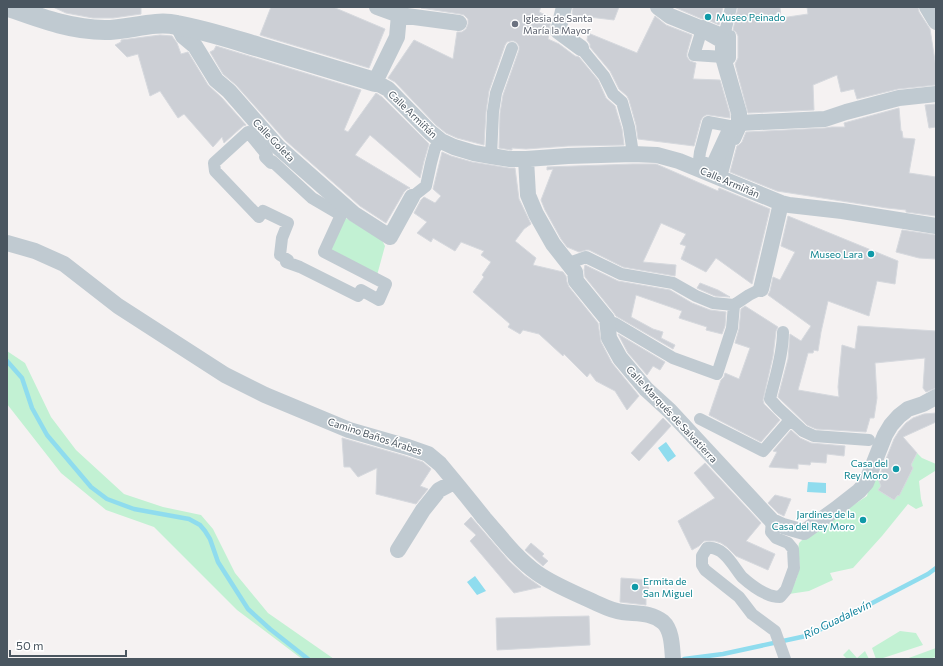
<svg xmlns="http://www.w3.org/2000/svg" width="943" height="666" viewBox="0 0 943 666" font-family="Commissioner,sans-serif">
  <style>
    .green { fill: #c2f1d3 }
    .water { fill: #8fdcee }
    .lines { fill: none; stroke-linecap: round; stroke-linejoin: round }
    .stream { stroke: #8fdcee; stroke-width: 4.5 }
    .building { fill: #cccfd5; stroke: #d6d9de }
    .pedestrian { stroke: #c0cad1; stroke-width: 12 }
    .minor { stroke: #c0cad1; stroke-width: 16 }
    .tertiary { stroke: #c0cad1; stroke-width: 20 }
    .culture-dot { fill: #0f9aa8; stroke: #fff; stroke-width: 1.5 }
    .worship-dot { fill: #6b7280; stroke: #fff; stroke-width: 1.5 }
    .labels { text-anchor: middle; dominant-baseline: central; stroke-width: 3; stroke-linejoin: round; paint-order: stroke }
    .culture-label { font-size: 10px; fill: #0d838f; stroke: #fff; text-anchor: end }
    .worship-label { font-size: 10px; fill: #5b616d; stroke: #fff; text-anchor: start }
    .street-label { font-size: 10px; fill: #4a5660; stroke: #fff }
    .water-label { font-size: 11px; font-style: italic; fill: #0c7f9a; stroke: #fff }
  </style>
  <rect width="100%" height="100%" fill="#f5f2f2"/>
  <path class="green" d="M341,215L382,240L385,246L376,279L324,252Z
    M7,351L25,363L51,417L76,450L124,494L163,507L201,515L213,529L235,573L268,613L334,659H302L237,610L154,527L106,510L61,473L7,404Z
    M917,453L922,458L936,464L935,471L919,481L921,499L923,506L916,509L908,504L882,536L853,568L830,573L833,580L809,591L789,594L796,580L800,567L798,550L799,543L805,537L867,496L872,474L874,471L879,481L882,484L878,490L894,500L898,495H899L913,468L911,465Z
    M900,631L916,633L923,645L880,659H876L872,648Z
    M936,648V657L928,659H906Z
    M849,649L857,658L865,651L869,659H847L843,655Z"/>
  <path class="water" d="M666,442L676,456L668,462L658,448Z
    M808,482L826,483V493L807,492Z
    M475,576L486,591L477,595L467,582Z"/>
  <g class="lines">
    <path class="stream" d="M7,361L22,378L32,408L47,435L91,487L107,499L134,509L189,519L200,525L205,531L210,539L218,562L248,609L270,629L308,659
      M684,659L723,654L806,636L828,626L928,574L936,568"/>
  </g>
  <path class="building" d="M53,7H141V14L113,18H93L66,13Z
    M271,7H333L385,29L369,68L260,35Z
    M421,7H541L539,12L552,18L549,29V34L548,39L559,44L575,56L579,57L598,80L606,98L615,106L622,129L624,145L568,146L526,149L512,148V150H511L499,148L500,113L503,95L519,50V46L517,43L514,41H511L507,42L505,45L489,91L486,112L484,145L457,138L446,133L436,125L395,82L388,78L414,40L453,59L457,32H462L466,29L468,24V19L464,15L460,14L421,8Z
    M573,7H619L614,20L572,15Z
    M674,7H723L719,25L706,19H702Z
    M738,7H780L781,18L808,14L807,7H918L919,12L930,29L936,67V85L898,89L857,99L854,89L841,92L837,75L813,85L814,110L748,113L735,64L738,58V36L736,32L733,30Z
    M655,16L666,25L692,35L687,53V57L690,61L696,63L693,79L720,80L730,114V118L709,115H706L703,117L701,120L694,146L638,139L636,125L629,100L627,96L619,89L610,71L590,47V44L587,40L588,33L637,53Z
    M160,35L172,36L177,43L181,54L188,52L208,85L222,98L246,125L243,126L224,143L222,137L213,147L184,114L178,118L160,91L150,96L138,54L127,57L115,45L121,42V40Z
    M216,46L361,90L344,130L348,132L376,93L382,97L429,144L424,161L420,178L370,135L355,155L410,188L407,189L404,192L386,223L360,206L285,140L236,85L223,74L210,52L214,50Z
    M936,104V127L929,128L925,105Z
    M899,108L901,131H902L903,138L915,139L909,173L936,177V216L906,212V210L887,208L777,191L730,172L737,146L739,145L742,142L746,132L825,128L832,127H845L844,123Z
    M442,152L451,156L472,162L509,168H515L519,199L531,224L524,229L515,241L536,258L533,265L563,272L566,276L567,282L569,287L598,323L601,342L612,363L639,396L627,410L615,391L596,381L590,373L587,377L564,354L563,356L539,334L523,330L520,334L508,327L510,324L473,292L484,277L482,275L491,262L481,255L484,251L461,242L455,251L433,238L431,242L417,233L427,222L414,213L421,200L424,197L435,203L441,196L433,189Z
    M633,164H656L663,167L718,191L719,188L770,209L752,284L716,258L706,272L681,259L686,246L680,244L686,234L661,223L643,262L676,265L675,276L623,267L589,250H586L579,252L567,247L561,239L545,210L541,200L553,169L547,170V167Z
    M788,216L898,261L895,284L877,281L869,316L828,301L821,332L818,351L814,350L813,353H808L798,390L839,397L838,387L842,345L855,349L858,326L936,331V388L926,392L923,388L925,358L875,363L877,398L874,418H870L866,432L816,429L807,425L778,397L788,359L790,334L801,341L811,326L768,295L770,291L773,277L780,280L795,252L781,246Z
    M902,230L936,235V259L919,258L896,252Z
    M585,265L618,281L670,290L692,303L710,310L726,312L725,326L722,334L706,330L707,327L679,318L682,311L636,295L631,317L653,329L663,332L661,338L675,345L673,349L616,316L614,313L585,277L584,270Z
    M700,283L718,290L730,297L715,296L699,289L697,288Z
    M745,306L778,327L776,331L773,356L763,400L764,404L780,420L761,442L709,415L721,380L724,377L725,373L739,379L750,348L735,343L739,329L741,309Z
    M618,334L665,362L660,370L653,366L647,375L628,353Z
    M936,413V422L903,437L917,453L911,465L913,468L899,496L898,495L894,500L878,490L881,486L878,479L894,439L899,431L906,423L913,418L924,414Z
    M663,418L671,426L639,461L631,453Z
    M791,430L800,438L811,443L845,446L844,456L827,454L826,463L811,462L810,465L798,464V469L769,467L777,452L773,451Z
    M342,438L405,456L423,462L431,469L420,486L428,489L416,504L376,494L377,468L358,477L350,467H344Z
    M705,463L761,523L746,541L775,554L768,570L736,556L727,547L721,543L715,541H704L699,546L692,550L678,521L715,498L694,473Z
    M775,495L791,499L784,516L778,513L768,503Z
    M471,517L509,561L524,575L541,587L514,593L470,541L476,535L464,524Z
    M531,543L544,554L542,556L548,561L543,566L525,550Z
    M621,578L649,580L648,596H646V605L620,602Z
    M589,616L590,645L497,650L496,618Z"/>
  <g class="lines">
    <path class="pedestrian" d="M703,26L720,33L730,36V58L723,57L694,55Z
      M723,41L731,7
      M581,48L604,76L613,94L622,102L629,127L633,154
      M708,122L740,128L735,139H731L723,170L714,167L699,160L700,152Z
      M248,132L267,155L265,157L271,163L272,161L312,198L341,215L324,252L386,284L379,300L361,290L358,296L300,267L286,262L288,260L280,255L282,238L288,223L263,211L259,217L215,171L214,163Z
      M491,156L493,112L496,93L512,48
      M412,197L426,186L431,163L435,148L441,141
      M569,263L586,257L621,274L673,283L696,296L713,303L734,305
      M614,323L673,358L717,374L732,328L734,305L749,295L761,289
      M783,332C783,355 775,377 770,399L778,408L803,431L814,436L869,440
      M700,419L763,451L790,420
      M772,521L771,532L776,538L788,543L793,549L794,568L786,590L780,597C766,597 752,586 742,577C733,566 724,546 707,548L702,556V565L705,570L739,597L752,614L775,631L785,659"/>
    <path class="minor" d="M377,7L399,15L459,23
      M398,7L399,15L397,37L375,82L388,89L430,132L441,141L454,147L474,153L491,156L510,159H526L568,156L633,154L657,155L679,161L781,203L789,205L842,211L936,226
      M564,7L558,31L581,48
      M658,7L670,16L702,29L723,41V57L739,113V123L729,132L710,173
      M927,7L936,22
      M177,24L183,36L195,46L216,80L229,91L278,147L354,214L390,237L412,197
      M739,123L825,119L846,112L899,98L936,94
      M526,159L528,195L536,214L553,244L575,272L576,281L607,319L609,338L620,358L646,389L670,411L772,521L783,526L804,532L836,509L859,491L866,483L885,435L891,425L899,416L908,409L923,404L936,397
      M7,243L35,251L64,264L118,306L225,375L265,395L349,430L408,447L428,454L440,464C455,482 470,500 484,518C501,537 516,558 537,573C554,585 575,593 594,602C603,606 612,611 622,612C637,614 651,612 663,622C672,630 672,647 673,659
      M761,289L781,203
      M398,550L423,510L439,490L454,482"/>
    <path class="tertiary" d="M9,7C40,18 71,30 105,30C129,30 154,20 177,25C205,30 232,39 259,47C298,59 336,70 375,82"/>
  </g>
  <g class="culture-dot">
    <circle cx="708" cy="17" r="4"/>
    <circle cx="871" cy="254" r="4"/>
    <circle cx="896" cy="469" r="4"/>
    <circle cx="863" cy="520" r="4"/>
    <circle cx="635" cy="587" r="4"/>
  </g>
  <circle class="worship-dot" cx="515" cy="24" r="4"/>
  <g class="labels">
    <g class="culture-label">
      <text x="716" y="17" text-anchor="start">Museo Peinado</text>
      <text x="863" y="254">Museo Lara</text>
      <text x="888" y="463">Casa del<tspan x="888" dy="12">Rey Moro</tspan></text>
      <text x="855" y="514">Jardines de la<tspan x="855" dy="12">Casa del Rey Moro</tspan></text>
      <text x="643" y="581" text-anchor="start">Ermita de<tspan x="643" dy="12">San Miguel</tspan></text>
    </g>
    <g class="worship-label">
      <text x="523" y="18">Iglesia de Santa<tspan x="523" dy="12">María la Mayor</tspan></text>
    </g>
    <g class="street-label">
      <text transform="translate(413 114) rotate(44)">Calle Armiñán</text>
      <text transform="translate(274 140) rotate(46)">Calle Goleta</text>
      <text transform="translate(730 182) rotate(23)">Calle Armiñán</text>
      <text transform="translate(672 414) rotate(47)">Calle Marqués de Salvatierra</text>
      <text transform="translate(375 436) rotate(18)">Camino Baños Árabes</text>
    </g>
    <g class="water-label">
      <text transform="translate(837 619) rotate(-26)">Río Guadalevín</text>
    </g>
  </g>
  <rect width="943" height="666" fill="none" stroke="#4a5660" stroke-width="16"/>
  <path d="M10 650v6h116v-6" fill="none" stroke="#4a5660" stroke-width="2"/>
  <text x="16" y="650" font-size="12" fill="#4a5660" stroke="#ffffff" stroke-width="3" paint-order="stroke">50 m</text>
</svg>
